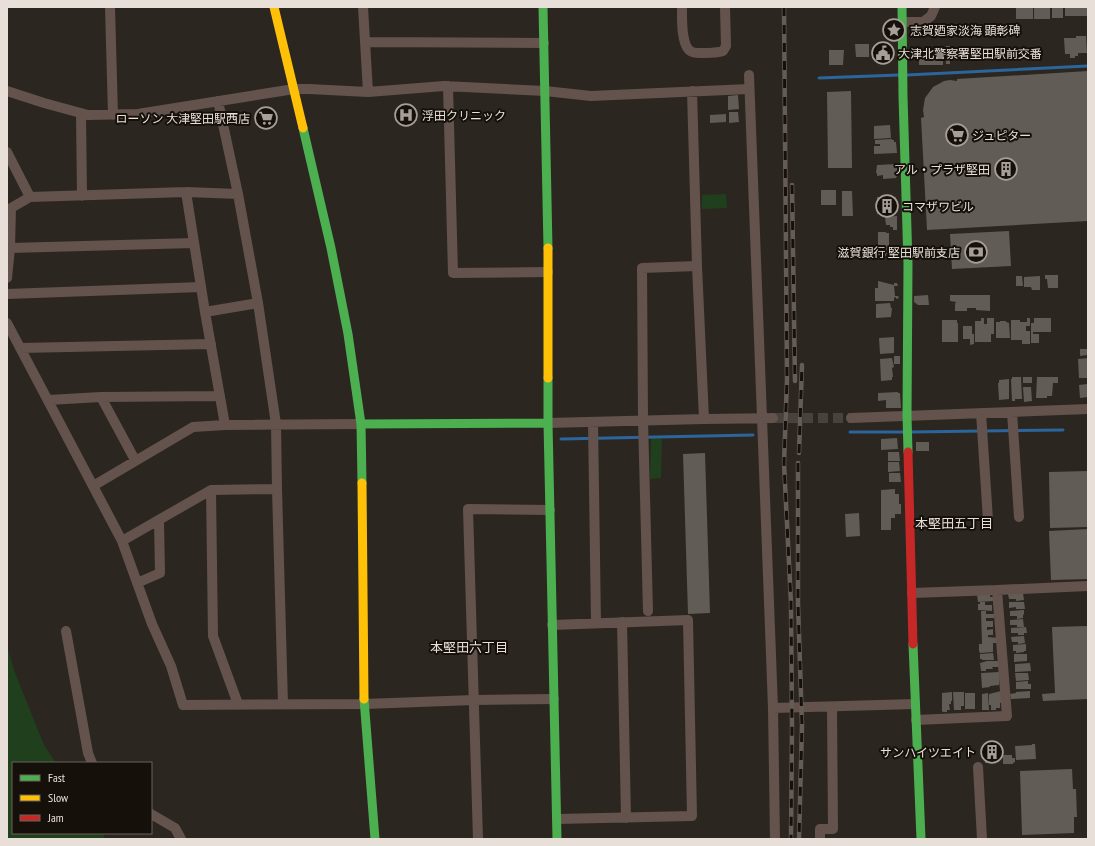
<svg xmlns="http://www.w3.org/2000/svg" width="1095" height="846" viewBox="0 0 1095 846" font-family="'PT Sans Narrow','Noto Sans JP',sans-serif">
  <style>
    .green { fill: #1f3f1d }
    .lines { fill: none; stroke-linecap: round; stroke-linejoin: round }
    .stream { stroke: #2b659c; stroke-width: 3 }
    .building { fill: #625c56 }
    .street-tunnel { stroke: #48423c; stroke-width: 10; stroke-dasharray: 10 5; stroke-linecap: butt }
    .street { stroke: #63534c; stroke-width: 10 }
    .fast { stroke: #4caf50; stroke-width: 9 }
    .slow { stroke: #ffc107; stroke-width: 9 }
    .jam { stroke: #c62828; stroke-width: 9 }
    .rail-casing { stroke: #665c56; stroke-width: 4.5 }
    .rail { stroke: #16100b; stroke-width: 3; stroke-dasharray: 9; stroke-linecap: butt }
    .labels { text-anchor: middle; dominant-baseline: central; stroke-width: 4; stroke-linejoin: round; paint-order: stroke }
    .poi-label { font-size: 12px; fill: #e8e0d8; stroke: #16100b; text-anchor: start }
    .neighbourhood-label { font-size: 13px; fill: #e8e0d8; stroke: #16100b }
  </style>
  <rect width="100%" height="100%" fill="#2c2620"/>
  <path class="green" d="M726,194L727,208L702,209V195Z
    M651,438L662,439L661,478L650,479Z
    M7,646L14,670L44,745L56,763H13V833H102L106,839H7Z"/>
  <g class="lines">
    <path class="stream" d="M907,75L1088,66
      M819,78L899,75
      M850,432H904
      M911,432L1063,430
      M561,439L753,435"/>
  </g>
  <path class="building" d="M1016,7H1033V19H1016Z
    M1034,7H1050V19H1034Z
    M1052,7H1063V18H1052Z
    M1065,7H1088V16H1065Z
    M1076,36H1086L1087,53H1078V56H1075V58H1070V54H1065L1064,38H1076Z
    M855,44H869V57H856Z
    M879,45L888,46L887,62H878Z
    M946,46H950V64H946Z
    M829,50H844L843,65H829Z
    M943,53V65H919V54Z
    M1088,71V221L927,230L921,118L924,117L923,110L925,98L933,87L944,81L950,80L957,81V79Z
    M851,91L852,168H828L827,92Z
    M738,95L739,109L728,110V96Z
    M729,112H738L739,122L729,123Z
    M726,114V122L710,123V115Z
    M890,125L891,138L874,139V126Z
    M892,139V140H894V142H896L897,153L874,154V146H880V144H875V140Z
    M897,164V177H896V178L883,179V175L877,176V173H876L877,165Z
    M821,190H836V205H821Z
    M842,191H852L853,216H842Z
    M877,197H896V203H898V208H896V214H877Z
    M897,216V230H893V227H890V225H886L885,217Z
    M1009,231L1011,266L952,269L950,234Z
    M878,232H886V233H889V254H886V256H878Z
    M1045,275H1058V288H1048L1047,279H1045Z
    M1016,276H1022L1023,286H1016Z
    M1040,276V290H1032L1031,287H1024V277Z
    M878,281L894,285V283H897L898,286H894L895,296H898L899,298L896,299V297L894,298V301H875V288H878Z
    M928,295L929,305H918L914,302V296Z
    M950,295H990V311L976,310V308H967V311H955V303H956V302L950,301Z
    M890,303L891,308H892L891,317L876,318V304Z
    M981,318H984V324H987V318H994V334H991V342H975V321H981Z
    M1027,318H1030V326H1026V331H1030V344H1022V340H1011V320H1020V322H1027Z
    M1034,318H1051V332H1033V334H1039V343H1031V323H1034Z
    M942,320H957V323H958V342H942Z
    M1000,321H1006V322L1009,323L1010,338H996V322H1000Z
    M963,326H972V334H974V344L970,345V339H963Z
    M894,337V353L880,354L879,338Z
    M1080,349H1088V355L1080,356Z
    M894,356H900V364H894Z
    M892,358L894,367L892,368L893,377H892V380L881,381L880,359Z
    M1088,358V378H1079L1078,359Z
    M1012,377H1021L1022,399H1015V401H1012L1011,379H1012Z
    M1023,377H1032V383H1023Z
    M1037,377H1058V383H1053L1052,396H1047V398H1036Z
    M1009,379V399L999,400L998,383H999V380Z
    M1087,384L1088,397L1080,398L1079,385Z
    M1023,387H1031L1032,401L1024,402Z
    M898,392V393H900L901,408H886V400L878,401V393Z
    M897,438L898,449L881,450V439Z
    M916,442H929V451H916Z
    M888,452H899L900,461H888Z
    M705,453L710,613L688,614L683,454Z
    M888,462H899L900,471L888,472Z
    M1088,471V527L1050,528L1049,472Z
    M889,473H900L901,482H889Z
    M895,489V494H899V504H901V514H895V518H891V530H881V490Z
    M859,513L860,536L846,537L845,514Z
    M1088,529V579L1051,580L1049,531Z
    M1023,593L1024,600L1016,601V599H1009L1008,594Z
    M990,594V597H993V601L978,602L977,595Z
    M980,602H985V605H992V611L978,610V604H980Z
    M1009,602H1024L1025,609H1016V607L1009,608Z
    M1024,610V614L1023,615V618L1017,619V616H1010V611Z
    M981,611H986V614H994V618H986V621H993V627H987V630L993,629V635H988V637L998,638V643H993V652L980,653L979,651V644H982Z
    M1023,619L1024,627H1017V625H1010V620Z
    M1088,626V699L1043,701L1042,694L1055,693L1052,627Z
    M1026,627L1027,633H1024V635H1018V633H1011V628Z
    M1024,636L1025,643L1018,644V642H1012L1011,637Z
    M1026,644V651H1024V652L1016,653V651H1013V645Z
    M993,653L994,660H982V659H980V654Z
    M1014,654H1027V661L1014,662Z
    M987,661H999L1000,667H992L993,669H986V671H981L980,663Z
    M1030,663L1031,671L1015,672V664Z
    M999,672V685L990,686V687L982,688L981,673Z
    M1015,673H1028L1029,680L1016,681Z
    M1028,681V684H1031V689H1016V682Z
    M1001,691L1002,702L1000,703V708H996V710H991V705H989V694Z
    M1030,691V698L1011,699L1010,694L1016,693V692Z
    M952,692V701H951V704H949L950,710H947V712H943L942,711V693Z
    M953,692H964V706H961V710H954Z
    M965,693H975V709H965Z
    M988,693L989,710H982V694Z
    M998,742L999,762L985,763L984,743Z
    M1032,744H1035L1036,759L1016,760L1015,746L1032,745Z
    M1003,755H1012V758H1015V762L1013,763V764H1003Z
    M1072,769L1073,789H1076L1077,817H1074V833L1022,835L1020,771Z"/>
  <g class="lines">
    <path class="street-tunnel" d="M773,418H851"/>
    <path class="street" d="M110,7L113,115
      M363,7L368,92
      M682,7C682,18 681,42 689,50C693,54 700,53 704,53C711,53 717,53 723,51L726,46L725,7
      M903,22H923L931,16L935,7
      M365,42L544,43
      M749,75L773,708L775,839
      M448,86L453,273L548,272
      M7,91L44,103L88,115L138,114L294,89H309L368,92L444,86L545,91L591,96L749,89
      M692,91L697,266L704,419
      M218,101L238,194L258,303L276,424L277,489L283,704
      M81,113L82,196
      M7,152L30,197
      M186,192L205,312L225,425
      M10,248L194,243
      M7,278L10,248L11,208L30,197L186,192L238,194
      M7,294L201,287
      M205,312L258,303
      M7,323L122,541L152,624L171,666L183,705L364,704L474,700L554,699
      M20,348L211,344
      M101,397L135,460
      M48,400L101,397L220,396
      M1012,412L1019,517
      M981,413L988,520
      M851,418L1088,409
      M593,422L596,623
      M548,423L704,419L773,418
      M93,486L193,427L225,425L361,424
      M211,490L213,636L238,704
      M122,541L211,490L277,489
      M137,583L160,573L159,520
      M912,593L997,590
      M648,611L643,420L642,268L697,266
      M622,622L626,818
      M552,625L688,620L692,816L557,819
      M66,631L88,753L92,763
      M773,708L915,704
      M916,720L1007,716L997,590L1088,586
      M978,767L982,839
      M151,814L175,828L181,839
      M478,839L468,509L550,510
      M820,839V829H833L832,707"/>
    <path class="fast" d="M543,7L548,248
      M902,7L903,96L908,264L907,415L908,452
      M303,128L331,248L348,334L361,424L362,483
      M548,378V423L557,839
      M361,424L548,423
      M913,644L921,839
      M364,699L375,839"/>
    <path class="slow" d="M274,7L303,128
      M548,248V378
      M362,483L364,699"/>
    <path class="jam" d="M908,452L913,644"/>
    <g class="rail-casing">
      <path id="rail" d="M784,7L787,380L784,463L791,603L792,728L791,839
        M792,185L795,381
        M799,453L802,365
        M798,463V604L802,725L799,839"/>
    </g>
    <use href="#rail" class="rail"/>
  </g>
  <defs>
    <g id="sight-ring" transform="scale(1.15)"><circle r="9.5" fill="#16100b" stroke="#a69f98" stroke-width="1.5"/><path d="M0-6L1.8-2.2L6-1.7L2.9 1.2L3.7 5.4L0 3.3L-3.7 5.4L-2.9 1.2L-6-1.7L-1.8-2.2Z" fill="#a69f98"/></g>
    <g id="civic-ring" transform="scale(1.15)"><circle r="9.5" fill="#16100b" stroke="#a69f98" stroke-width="1.5"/><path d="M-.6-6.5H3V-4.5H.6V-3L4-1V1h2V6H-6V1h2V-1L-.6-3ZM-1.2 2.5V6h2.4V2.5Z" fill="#a69f98"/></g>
    <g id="hospital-ring" transform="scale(1.15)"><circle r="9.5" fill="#16100b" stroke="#a69f98" stroke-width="1.5"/><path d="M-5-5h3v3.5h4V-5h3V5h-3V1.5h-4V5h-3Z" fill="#a69f98"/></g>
    <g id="supermarket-ring" transform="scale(1.15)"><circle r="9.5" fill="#16100b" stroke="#a69f98" stroke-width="1.5"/><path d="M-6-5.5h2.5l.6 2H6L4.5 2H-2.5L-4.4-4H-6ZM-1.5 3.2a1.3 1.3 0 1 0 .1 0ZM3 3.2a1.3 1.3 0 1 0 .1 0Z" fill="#a69f98"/></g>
    <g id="building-ring" transform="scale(1.15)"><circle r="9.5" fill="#16100b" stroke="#a69f98" stroke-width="1.5"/><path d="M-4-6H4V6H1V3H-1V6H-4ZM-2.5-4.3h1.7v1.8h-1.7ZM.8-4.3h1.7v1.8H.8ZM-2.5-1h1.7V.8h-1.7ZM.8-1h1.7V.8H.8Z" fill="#a69f98"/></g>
    <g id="bank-ring" transform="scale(1.15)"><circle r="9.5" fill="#16100b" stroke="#a69f98" stroke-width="1.5"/><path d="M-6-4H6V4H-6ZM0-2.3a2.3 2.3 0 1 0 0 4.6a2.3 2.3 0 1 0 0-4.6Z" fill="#a69f98"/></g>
  </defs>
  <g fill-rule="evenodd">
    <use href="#sight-ring" x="894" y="30"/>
    <use href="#civic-ring" x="883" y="53"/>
    <use href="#hospital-ring" x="406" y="115"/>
    <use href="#supermarket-ring" x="266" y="118"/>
    <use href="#supermarket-ring" x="957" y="135"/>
    <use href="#building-ring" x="1006" y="169"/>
    <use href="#building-ring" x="887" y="206"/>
    <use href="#bank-ring" x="976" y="252"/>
    <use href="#building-ring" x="992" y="752"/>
  </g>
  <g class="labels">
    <g class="poi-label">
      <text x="910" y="30">志賀廼家淡海 顕彰碑</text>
      <text x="898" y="53">大津北警察署堅田駅前交番</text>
      <text x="422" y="115">浮田クリニック</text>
      <text x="250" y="118" text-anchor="end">ローソン 大津堅田駅西店</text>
      <text x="972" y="135">ジュピター</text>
      <text x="990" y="169" text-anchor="end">アル・プラザ堅田</text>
      <text x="902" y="206">コマザワビル</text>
      <text x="960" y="252" text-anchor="end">滋賀銀行 堅田駅前支店</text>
      <text x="976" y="752" text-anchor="end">サンハイツエイト</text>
    </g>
    <g class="neighbourhood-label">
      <text x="954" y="523">本堅田五丁目</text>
      <text x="469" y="647">本堅田六丁目</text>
    </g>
  </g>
  <rect width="1095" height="846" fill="none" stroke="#e8e0d8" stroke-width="16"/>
  <rect x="12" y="762" width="140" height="72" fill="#16100b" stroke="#6a635d"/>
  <rect x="20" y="775" width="20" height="6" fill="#4caf50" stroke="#6a635d"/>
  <text x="48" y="782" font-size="12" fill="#e8e0d8">Fast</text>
  <rect x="20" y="795" width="20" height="6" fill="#ffc107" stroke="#6a635d"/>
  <text x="48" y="802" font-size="12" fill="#e8e0d8">Slow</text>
  <rect x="20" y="815" width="20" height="6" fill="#c62828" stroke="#6a635d"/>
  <text x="48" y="822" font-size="12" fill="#e8e0d8">Jam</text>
</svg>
